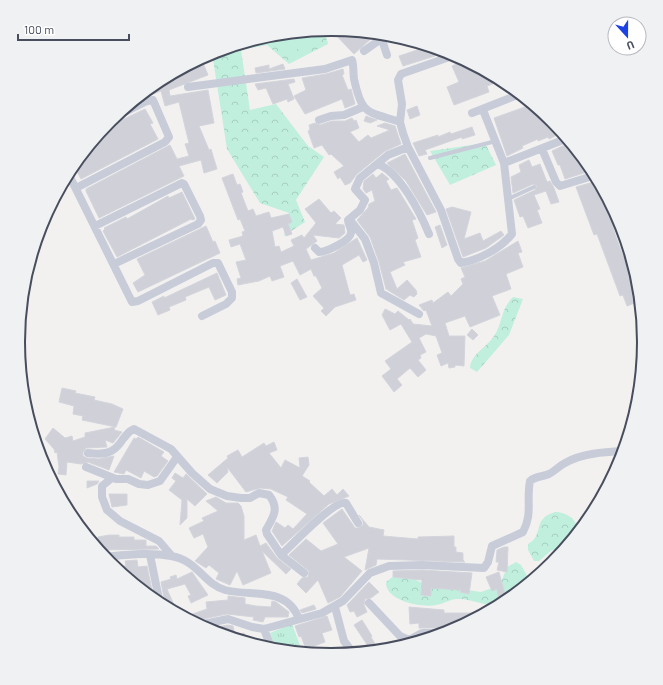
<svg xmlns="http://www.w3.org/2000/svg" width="663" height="685" viewBox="0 0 663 685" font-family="Barlow,sans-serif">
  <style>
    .grass { fill: url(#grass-tufts) }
    .forest { fill: url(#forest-crowns) }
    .pitch { fill: #c0efde }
    .building { fill: #d0d1d8; stroke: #d4d5dc }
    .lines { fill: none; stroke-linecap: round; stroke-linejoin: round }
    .lane { stroke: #c7ccd8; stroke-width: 4 }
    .street { stroke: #c7ccd8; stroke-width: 8 }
    .rim { fill: none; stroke: #484e5e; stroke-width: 2 }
  </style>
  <defs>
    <pattern id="grass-tufts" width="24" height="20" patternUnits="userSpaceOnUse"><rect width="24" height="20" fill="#c0efde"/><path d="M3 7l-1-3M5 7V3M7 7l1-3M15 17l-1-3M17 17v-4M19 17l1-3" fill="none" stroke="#a6cfc1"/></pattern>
    <pattern id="forest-crowns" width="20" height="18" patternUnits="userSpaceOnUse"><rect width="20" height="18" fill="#c0efde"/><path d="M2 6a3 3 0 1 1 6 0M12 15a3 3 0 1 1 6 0" fill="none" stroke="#a6cfc1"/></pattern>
  </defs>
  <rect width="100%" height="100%" fill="#f3f1f0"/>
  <path class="grass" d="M292,624L303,653L276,650L270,633Z"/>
  <path class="forest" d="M324,30L328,44L289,64L267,45L241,50L250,110L276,104L308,146L324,157L296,200L305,222L284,236L289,213L260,203L227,149L212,53L271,35Z
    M485,143L496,165L450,185L430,151Z
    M513,297L523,299L509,335L477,372L470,368C471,354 486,348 494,336C503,323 500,310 513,297Z
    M555,512C569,512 584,524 574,538C570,544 565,550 560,556L557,551L552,550L539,561H534L528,550V544C545,535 531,519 555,512Z
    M516,562L521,565L531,583C522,589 512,602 501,604C486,608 474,599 459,599C451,598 444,604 436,605C422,608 385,601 386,582L395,575H406L432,588L460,589L481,592L500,585L507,567Z"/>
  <path class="pitch" d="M308,31L313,43L281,56L272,35Z"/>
  <path class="building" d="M330,29L369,33L373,37L354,54Z
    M418,43L432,47L435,56L403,66L399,56L420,49Z
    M201,58L208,75L169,90L170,96L208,90L214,123L199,126L209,150L211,149L217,169L204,173L201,160L179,166L184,176L99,218L86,191V189L170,145L177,159L189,156L185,144L189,143L188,139L179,102L165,106L161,91L134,101L158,82Z
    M465,60L506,82L510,86L503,88L500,81L487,86L489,92L454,105L447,87L459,82L452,66Z
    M283,64L285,69L256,73L255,68L269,65V69Z
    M343,69L344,74L342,75L348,90L351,89L355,104L345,108L342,99L305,114L294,96L306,90L302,78L326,74Z
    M294,79L295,82L288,84L294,99L288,102L287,99L273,104L266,88L258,90L255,84Z
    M533,104L553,121L563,132L549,139L548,137L538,141V139L522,146L523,148L507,156L494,118Z
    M417,106L420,115L410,119L407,110Z
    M145,109L153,123L150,124L158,139L81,179L74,166L83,162L80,157L103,129Z
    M366,116L371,118L377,120L370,123L364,121Z
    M352,118L354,121L356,120L359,128L350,132L359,142L368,135L371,138L390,130L377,126L385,123L395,126L401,144L385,151L357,174L350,183L345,185L340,177L338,179L334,172L344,166L331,154L329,155L322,145L314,148L308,131L310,130L309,125L315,123L320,125L332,121H345Z
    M472,127L475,135L462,139V137L425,150L427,154L419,156L413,143L438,135V137L450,132L451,134Z
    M571,142L593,170L565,179L560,165H558L552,151Z
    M405,154L436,212L427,215L406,181L387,163Z
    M529,160L532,167L540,164L547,182L550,181L554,188L559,202L551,204L546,191L534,195L540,209L537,210L542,223L528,228L523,216L520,217L514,200L535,190L537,186L533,184L513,193L511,177L521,172L519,165Z
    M382,173L389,179L386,181L391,190L397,188L416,219L412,220L418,238L415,240L421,257L403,262L405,265L390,272L397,289L407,280L416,290L417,294L414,297L410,295L404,300L386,289L379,262L370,237L357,220L368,208L369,204L375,201L372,190L366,193L363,189L364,181L373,174L376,178Z
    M233,174L237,185L240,184L243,192L241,193L248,211L253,209L256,216L269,212L271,218L289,214L292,222L288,224L292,234L286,236L283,227L272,231L275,247L279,246L281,252L294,246L291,240L302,235L304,238L316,223L305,209L319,199L331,213L334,211L341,218L335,224L344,225L345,233L339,238L313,235L317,241L306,249L311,260L334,253L357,238L367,260L363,262L359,255L342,265L350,295L354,294L356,300L335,307L326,316L321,311L324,308L313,296L322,288L316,276H314L311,269L300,275L293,261L280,266L284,277L272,281L270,276L259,281L238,285L237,279L241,278L236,262L246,260L240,244L231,247L229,240L243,236L242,232L245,231L240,219L238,220L222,178Z
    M597,181L601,191H604L611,215H609L615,234L623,256L625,255L630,267H631L638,289L636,290L640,301L627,306L623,295L620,296L597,234L594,235L576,187Z
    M182,192L195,219L192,220L191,219L117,257L103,231L105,229L104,228L126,217L127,219L168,196L169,198Z
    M452,207L471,212L464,239L480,233L483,241L501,231L504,235L486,248L463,257L446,209Z
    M440,225L447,245L442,248L435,227Z
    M206,226L213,242L215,241L220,253L138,292L133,283L145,275L137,259Z
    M518,241L522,252L518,253L523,267L506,274L511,289L492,296L500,315L470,327L465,316L445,323L449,336H465L464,366L455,365V367L449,368L448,363L441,366L437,355L442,353L436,336L426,334L419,338L426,352L420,355L421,358L418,360L426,370L418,377L410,368L397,379L402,385L394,392L382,376L391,369L385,361L412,342L401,324L390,330L382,315L385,309L395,314L398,311L409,320L410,319L413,324L432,326L426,310L424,311L419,305L432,300L433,303L448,292L451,296L463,284L461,279L465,277L461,268L485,261Z
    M217,273L226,295L215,300L209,287L185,297L186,300L169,307L170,310L158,315L152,302L164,296V298Z
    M297,279L307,297L300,300L291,283Z
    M472,329L478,335L473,340L467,335Z
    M62,388L76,391L75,393L95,397L94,400L112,404L123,409L116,427L82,420L83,416L73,414L74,406L59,402Z
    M115,427L114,430L122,432L113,443L105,440L107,447L86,448L83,452V456L87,458L99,459L114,456L109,470L88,462L81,464L67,462L66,475L58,474L59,467L57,452L55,453L54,449L45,439L53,428L65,438L72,436L73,441L85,437V433Z
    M138,437L164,452L161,456L168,461L157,476L154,477L144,471L141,478L126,470L124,474L114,472L134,438L136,439Z
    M274,442L277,450L269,453L281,468L285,460L300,468L299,458L308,457L309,465L302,476L310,481L309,482L324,496L332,489L337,495L343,489L349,496L329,504L282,546L272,531L276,522L285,528L288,525L293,529L307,514L286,500L288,497L271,489L260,488L246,492L227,467L228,472L217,483L208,475L228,458L227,456L238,450L242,457L264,443L266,446Z
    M175,473L183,478L186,474L207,494L195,506L187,499V518L180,525L182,500L169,490L176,481L172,478Z
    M87,481H99L97,484L87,488Z
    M109,494H127V505L112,507Z
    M216,497L226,503H238L241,506L244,516V540L256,535L260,546L266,543L277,558L291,569L286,574L262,551L271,573L243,585L237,571L230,585L216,579L219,573L209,565L206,568L195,561L208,547L203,534L194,538L189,528L204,521L202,518L218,511L206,501Z
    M342,509L355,528H358L363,525V521L359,515L369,527L384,530L383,536L418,539V537L454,536V547H456V552L463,553V560L465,562L377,559L376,565L365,570L369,548L344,557L362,571L340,597L328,603L318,580L306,593L297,584L302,578L308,577L309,571L289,555L306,539L321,551L338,544L323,523Z
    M109,535H119V537H134V540H146V546H156L159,549L99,550L98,537Z
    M504,547H508L507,572L497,570L499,562H496L497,550Z
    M137,560L138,567L147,566L154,600L111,565L126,566L125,561Z
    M422,570L472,573L469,594L460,592L461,590L431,588V596L421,595L422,580L393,577V571Z
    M192,572L208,595L191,603L188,596L191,595L185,584L167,589L178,614L164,607L165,603L161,582L171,579L170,577L176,575L177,579Z
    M499,572L507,602L500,606L497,589L492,591L486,577Z
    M369,582L379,592L371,598L365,599L364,605L367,612L357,617L354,611L350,612L347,605Z
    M228,596L245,598V604L256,606L271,607L272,601L276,602L289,612L288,617H265L263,622L253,620L254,617L227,614L198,620L194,623L184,617L207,609L206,602L228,600Z
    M314,605L316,609L302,613L300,610Z
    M409,607L444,610V613H474V620L459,628H419V623L410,624Z
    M327,616L332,630L322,633L325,642L306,649L301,636L299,637L295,626Z
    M362,620L372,636L371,637L379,651L372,652L354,625Z
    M228,625L233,626L235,636L244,633L248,643L206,629Z"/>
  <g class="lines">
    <path class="lane" d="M430,158L496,141
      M508,199L534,187"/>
    <path class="street" d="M380,34L387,55
      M364,51L381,39
      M455,55L401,74L398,80L402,104L400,122L403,133L408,147L441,210L458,259L461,263C479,260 501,248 512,234L504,163L483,110
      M188,87L325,69L352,60C354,66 353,73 354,79C362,116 367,111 400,122
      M472,113L520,94
      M319,120L331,116L344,115L363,107
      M542,149L556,182L560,186L596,175
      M504,163L568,138
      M378,164C400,173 420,212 429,234
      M68,173L132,302L138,301L213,263H218L232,292V298L226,304L202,316
      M76,188L165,142L169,137L153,100L147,101L113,118
      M350,220L365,239L374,263L381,293L419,314
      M95,226L182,183L184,184L200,216L201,220L198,224L114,264
      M315,248L319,252C326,252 350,241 351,233C352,229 348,224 348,220L360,210L365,200L355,189L360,178L388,155L408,147
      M88,453C104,455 114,454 123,439C127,435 128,431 134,429L171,449L192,473L210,489L227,496L241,498H250L259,493L269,495C280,509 273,517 266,530L267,534L281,555L304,573
      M86,467L116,479H128L139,484L148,485L160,481L177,457
      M112,478L102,486V497L107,510L120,521L159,541L172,556
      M150,555L160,604
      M281,555C291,546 335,499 346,503L358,523
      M104,557C126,555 149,552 171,556C197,560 204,584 225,590C252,597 287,586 299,619
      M369,603L400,636L409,640L421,641
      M335,607L344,641L354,654
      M199,625L228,619L252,627L264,629L322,613L343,601L370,573L389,566L422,565L484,568L488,562L492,546L523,532C533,513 526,501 530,481C536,476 542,477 549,474C555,471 559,466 565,463C582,453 605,452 625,451
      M264,629L272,650
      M409,640L422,633H450"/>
  </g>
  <path d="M0 0H663V685H0ZM25 342a306 306 0 1 1 612 0a306 306 0 1 1-612 0Z" fill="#f0f1f2" fill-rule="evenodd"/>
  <path class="rim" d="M25 342a306 306 0 1 1 612 0a306 306 0 1 1-612 0Z"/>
  <g transform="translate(627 36) rotate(159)"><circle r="19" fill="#ffffff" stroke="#b6b8bf"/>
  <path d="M0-3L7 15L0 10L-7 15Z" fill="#1b42e2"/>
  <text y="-6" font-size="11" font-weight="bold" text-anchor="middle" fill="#484e5e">U</text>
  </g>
  <path d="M18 34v6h111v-6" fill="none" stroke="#484e5e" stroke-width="2"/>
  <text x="24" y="34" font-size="12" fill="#484e5e" stroke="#ffffff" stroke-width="3" paint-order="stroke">100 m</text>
</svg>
